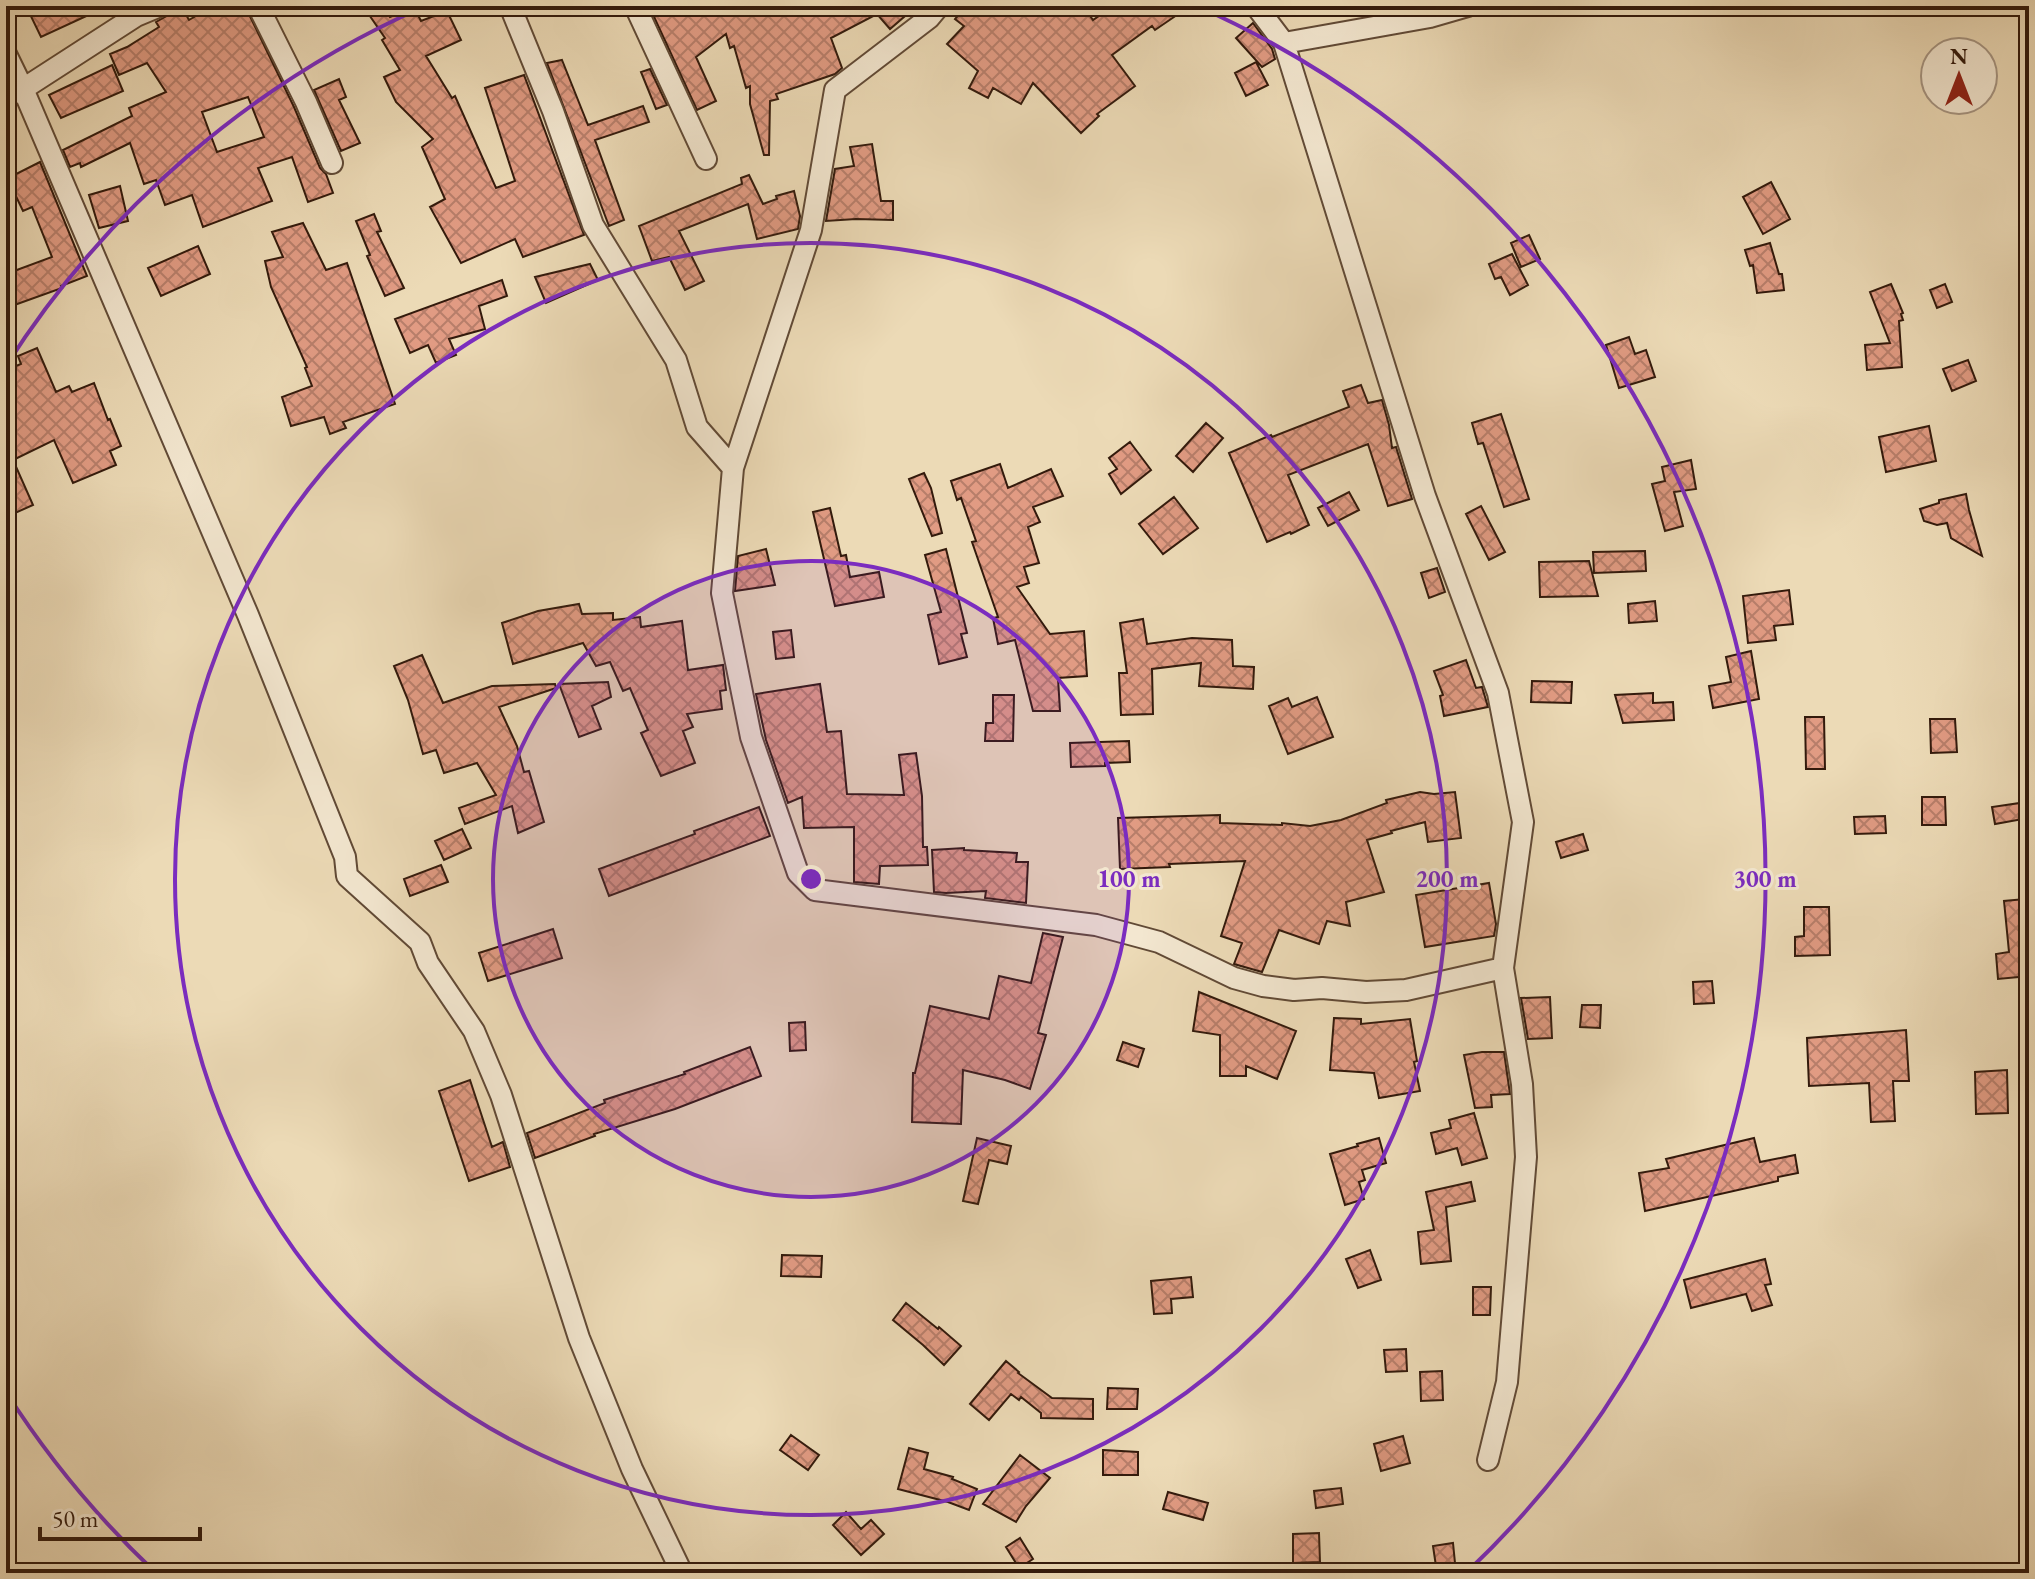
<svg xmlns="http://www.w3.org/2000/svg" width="2035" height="1579" viewBox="0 0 2035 1579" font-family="'EB Garamond',serif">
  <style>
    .building { fill: url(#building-cross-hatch); stroke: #331a0c; stroke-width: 2; fill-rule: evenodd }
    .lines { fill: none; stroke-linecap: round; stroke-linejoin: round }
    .street-casing { stroke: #614a36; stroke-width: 24 }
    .street { stroke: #f3e7d0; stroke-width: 20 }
    .ring { fill: none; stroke: #7b2cbf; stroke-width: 4 }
    .centre { fill: #7b2cbf; stroke: #f3e7d0; stroke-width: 4 }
    .ring-label { font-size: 24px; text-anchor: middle; font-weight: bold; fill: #7b2cbf; stroke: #f3e7d0; stroke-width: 6; stroke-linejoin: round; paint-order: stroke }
  </style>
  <defs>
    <pattern id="building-cross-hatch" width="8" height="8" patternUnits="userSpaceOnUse" patternTransform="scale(2)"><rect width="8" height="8" fill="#e19b83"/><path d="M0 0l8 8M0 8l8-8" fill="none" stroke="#b77e6a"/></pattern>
  </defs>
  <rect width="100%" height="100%" fill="#ecdab6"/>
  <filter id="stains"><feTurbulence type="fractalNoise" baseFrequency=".0025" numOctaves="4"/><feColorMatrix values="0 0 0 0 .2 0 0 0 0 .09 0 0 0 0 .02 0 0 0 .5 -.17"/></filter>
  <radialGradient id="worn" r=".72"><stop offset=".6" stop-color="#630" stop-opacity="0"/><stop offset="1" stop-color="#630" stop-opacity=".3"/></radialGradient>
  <path class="building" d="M26,6H108L41,37Z
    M173,6H181L189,20L213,6H245L294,107L320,168L326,174L333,193L308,202L292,157L258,168L272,201L203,227L192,195L165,205L156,180L144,184L130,143L81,167L80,163L70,167L63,150L132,116L129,108L166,92L147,63L119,75L110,54L127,47L159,27L156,22L170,14ZM248,97L264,137L217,152L202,112Z
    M363,6H383L390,17L414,7L421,21L447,11L461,40L426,56L452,98L455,96L496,188L515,181L485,88L524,75L584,235L523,257L515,239L461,263L430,207L445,199L422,147L433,139L396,102L384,77L400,70L382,40L385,38Z
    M649,6H897L905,16L890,29L877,14L831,38L842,68L835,74L776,94L778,99L770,101L769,155H764L750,104V86L746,88L734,46L730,48L726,34L696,57L716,101L697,110Z
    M966,6H1083L1093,20L1113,6H1190L1155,30L1152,26L1112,55L1135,86L1097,114L1099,116L1081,133L1033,83L1021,104L993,88L988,98L969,88L978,71L947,44L964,26L955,19Z
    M1253,23L1272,49L1275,59L1262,67L1236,38Z
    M562,60L588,125L643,106L649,122L595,140L624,220L609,226L547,63Z
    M1256,62L1268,85L1246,96L1235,73Z
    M112,65L123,91L61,118L49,95Z
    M650,69L667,105L656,109L641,72Z
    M339,79L346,97L339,100L360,143L341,151L314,90Z
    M872,144L881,201H893V220L856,219L826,221L835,169L854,166L850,147Z
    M40,162L87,276L61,286L62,288L6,308V274L52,257L32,207L23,211L13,190L7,192L6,190V179Z
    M749,175L763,204L777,199L776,196L794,191L800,216L798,229L757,239L748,204L679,231L704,281L685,290L669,257L652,261L639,226L742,184L741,178Z
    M1771,182L1790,219L1763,234L1743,197Z
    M120,186L128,221L99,228L89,195Z
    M374,214L381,231L377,232L404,288L385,296L367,256L370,255L356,221Z
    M303,223L326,270L347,263L395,404L343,422L346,428L330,434L324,417L291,426L282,397L312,386L305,368L307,367L271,287L265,261L283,257L272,232Z
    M1529,235L1540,259L1521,267L1511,243Z
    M1770,243L1779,274H1782L1784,290L1757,293L1753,265L1750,266L1745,250Z
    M198,246L210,274L161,296L148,268Z
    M1512,254L1528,285L1510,295L1501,277L1495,279L1489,264Z
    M590,264L598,280L546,303L535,277Z
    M502,280L507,296L479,306L485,329L449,339L456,355L436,363L428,345L410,353L395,319Z
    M1891,284L1903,313L1901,314L1903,320L1899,321L1902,367L1867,370L1865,345L1890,343L1870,292Z
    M1945,284L1952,302L1937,308L1930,290Z
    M1629,337L1635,354L1646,350L1655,377L1619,388L1606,345Z
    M37,348L56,392L69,386L72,392L94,383L108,420L110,419L121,446L110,451L116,465L73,483L54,440L13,460L33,505L6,517V370L21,364L18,356Z
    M1968,360L1976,381L1952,391L1943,369Z
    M1361,385L1368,403L1382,400L1389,425L1392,448L1396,447L1412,499L1388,506L1368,444L1288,475L1309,525L1291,534L1290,532L1267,542L1229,453L1271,435L1272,437L1349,407L1343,391Z
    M1501,414L1529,499L1504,507L1483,443L1478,444L1472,423Z
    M1206,423L1223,438L1193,472L1176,456Z
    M1929,426L1936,461L1886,472L1879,437Z
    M1130,442L1151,470L1121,494L1109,474L1117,469L1109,458Z
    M1691,460L1696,489L1674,492L1683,526L1665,531L1652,484L1665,481L1662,467Z
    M1000,464L1008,488L1051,469L1063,496L1033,507L1040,522L1028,527L1039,563L1024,567L1029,583L1017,587L1050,634L1084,631L1087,676L1058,678L1060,711H1033L1015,640L998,644L993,618L998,617L972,542L976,541L961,498L957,500L951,481Z
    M924,473L931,488L942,533L932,536L909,479Z
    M1349,492L1359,510L1328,526L1318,508Z
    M1966,494L1969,510L1982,556L1951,538L1947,523L1937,525L1924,521L1920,509L1939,503V500Z
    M1174,497L1198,528L1163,554L1139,524Z
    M1481,506L1505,552L1489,560L1466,514Z
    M830,508L841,556L846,555L850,577L879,572L884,597L835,606L813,512Z
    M766,549L775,585L735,591L738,556Z
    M946,549L967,633L961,634L967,657L939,664L928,615L941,612L925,555Z
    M1645,551L1646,571L1594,573L1593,552Z
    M1589,561L1598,596L1540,597L1539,562Z
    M1437,568L1445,592L1429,598L1421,573Z
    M1789,590L1793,624L1774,626L1776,640L1748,643L1743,596Z
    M1655,601L1657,621L1629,623L1628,604Z
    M579,604L582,614L613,613V620L640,617L641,627L682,621L688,670L723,665L726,690L720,691L722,709L687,714L693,727L683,731L695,763L661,776L641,733L648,730L630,688L623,691L610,662L596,666L583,643L513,664L502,623L538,611Z
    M1143,619L1147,644L1192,638L1232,640L1233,666L1254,667L1253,689L1199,686L1201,663L1152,669L1153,714L1121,715L1119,673H1127L1120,623Z
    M791,630L794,657L776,659L773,632Z
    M1751,651L1759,699L1713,708L1709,686L1731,682L1726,657Z
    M422,655L443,703L492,686L555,684L556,688L499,707L517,746L524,772L529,771L544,822L518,833L512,806L465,824L459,808L496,795L477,763L444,773L436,750L423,754L408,700L394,666Z
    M1466,660L1476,688L1482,687L1488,707L1444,716L1440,696L1443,695L1434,671Z
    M1532,681L1572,682L1571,703L1531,702Z
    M608,682L611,697L592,706L601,729L579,737L559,684Z
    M820,684L827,732L841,731L847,794L904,795L899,755L916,753L922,796L923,847H927L928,865L880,866L879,884L854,882V827L804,828L802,797L788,803L766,740L756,694Z
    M1653,693V703L1673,702L1674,720L1623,723L1615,695Z
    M993,695H1014L1013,741H985L986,723H993Z
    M1317,697L1333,737L1288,754L1269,706L1288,698L1292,707Z
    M1805,717H1824L1825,769H1806Z
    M1930,719H1955L1957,752L1931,753Z
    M1129,741L1130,762L1105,763V766L1071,767L1070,743Z
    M1420,792L1434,794L1455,792L1461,838L1428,842L1425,822L1391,831L1392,833L1367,840L1384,892L1346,902L1350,926L1327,921L1319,944L1279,930L1262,972L1234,964L1242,943L1221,936L1245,861L1169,864L1170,867L1120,869L1118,818L1220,815V823L1282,825V823L1310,826L1341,820L1387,803L1386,800Z
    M1922,797H1945L1946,825H1922Z
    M2020,803L2023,819L1995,824L1992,807Z
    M759,807L770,836L609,896L599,869L695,834L694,831Z
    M1885,816L1886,833L1855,834L1854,817Z
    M462,829L471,848L444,860L435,841Z
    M1583,834L1588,850L1561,858L1556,842Z
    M964,848V850L1017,853L1016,862H1028L1026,903L985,898L986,891L946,893L934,892L932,850Z
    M441,865L448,882L410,896L404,879Z
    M1489,883L1496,924L1494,936L1425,947L1416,895Z
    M2025,899L2029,940V976L1998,979L1996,954L2009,952L2004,901Z
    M1804,907H1829L1830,955L1795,956V937L1804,936Z
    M553,929L562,958L488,981L479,953Z
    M1043,933L1063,937L1038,1033L1046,1035L1030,1089L1005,1080L963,1070L961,1124L912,1122L913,1073H915L930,1006L989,1019L999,976L1031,983Z
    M1712,981L1714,1003L1694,1004L1693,982Z
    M1199,992L1296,1031L1277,1079L1246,1066V1076H1220V1035L1193,1031Z
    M1550,997L1552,1038L1528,1039L1521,998Z
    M1582,1005H1601L1600,1028L1580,1027Z
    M1334,1018L1361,1019V1024L1410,1019L1417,1061L1414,1062L1420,1091L1379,1098L1374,1073L1330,1070Z
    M805,1022L806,1050L790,1051L789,1023Z
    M1906,1030L1909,1081H1893L1895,1121L1871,1122L1869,1083L1809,1086L1807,1038Z
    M1123,1042L1144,1049L1138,1067L1117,1060Z
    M750,1047L761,1076L675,1109L594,1134L595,1136L535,1158L527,1133L605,1103L604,1100L685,1074L684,1072Z
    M1482,1052H1504L1510,1094L1491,1095L1492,1107L1475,1108L1464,1055Z
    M2007,1070L2008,1113L1976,1114L1975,1072Z
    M470,1080L492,1147L503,1142L510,1167L469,1181L439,1091Z
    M1474,1113L1487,1158L1462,1165L1457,1148L1436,1154L1431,1133L1451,1128L1449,1120Z
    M977,1138L1011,1146L1007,1164L989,1160L978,1204L963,1201Z
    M1379,1138L1386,1163L1362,1170L1365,1180L1359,1182L1364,1199L1345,1205L1330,1154L1358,1146L1357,1144Z
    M1754,1138L1760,1162L1795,1155L1798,1173L1778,1177V1181L1645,1211L1639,1173L1669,1168L1666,1159Z
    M1471,1182L1475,1201L1446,1207L1451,1261L1421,1264L1418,1232L1434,1230L1426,1192Z
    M1370,1250L1381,1280L1358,1288L1346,1259Z
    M782,1255L822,1256L821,1277L781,1276Z
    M1765,1259L1771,1284L1765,1285L1772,1305L1752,1311L1746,1294L1691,1308L1684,1280Z
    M1191,1277L1193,1297L1171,1299L1172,1313L1154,1314L1151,1281Z
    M1473,1287H1491L1490,1315H1473Z
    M906,1303L938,1329L939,1327L961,1346L944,1365L923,1345L893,1320Z
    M1406,1349L1407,1371L1386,1372L1384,1350Z
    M1006,1361L1019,1372L1018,1373L1052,1398L1093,1399V1419L1041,1418V1413L1021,1397L1019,1400L1011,1394L989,1420L970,1404Z
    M1442,1371L1443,1400L1421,1401L1420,1372Z
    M1108,1388L1138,1389L1137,1409H1107Z
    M791,1435L819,1455L808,1470L780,1450Z
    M1403,1436L1410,1463L1381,1471L1374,1444Z
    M909,1448L928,1453L924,1469L953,1477L952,1479L977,1489L969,1510L948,1502L898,1489Z
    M1103,1450L1138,1452V1475H1103Z
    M1020,1455L1050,1478L1026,1506L1016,1522L983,1504Z
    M1341,1488L1343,1504L1316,1508L1314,1491Z
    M1168,1492L1208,1503L1203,1520L1163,1509Z
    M846,1512L861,1529L871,1520L884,1534L861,1555L833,1525Z
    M1319,1533L1320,1562L1293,1563V1534Z
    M1020,1538L1033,1559L1019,1568L1006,1547Z
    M1453,1543L1456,1573H1437L1433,1546Z"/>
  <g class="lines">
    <g class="street-casing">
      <path id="street" d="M258,6L306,102L332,163
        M510,6L553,111L593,225L676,360L697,427L733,468
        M635,6L706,159
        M939,6L929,18L835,90L811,230L733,468L722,593L751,737L798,873L815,890L1096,925L1159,942L1234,978L1263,986L1294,990L1322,988L1366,992L1406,990L1503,968
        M1256,6L1284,43L1425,496L1498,693L1523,822L1503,968L1522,1084L1526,1157L1507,1382L1488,1460
        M1284,43L1430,17L1468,6
        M6,54L23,89L248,615L345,857L347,876L420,942L428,963L474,1031L501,1095L579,1338L632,1469L682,1573
        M6,97L23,89L136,16L160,6"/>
    </g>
    <use href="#street" class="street"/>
  </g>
  <circle cx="811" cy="879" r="318" fill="#7b2cbf" fill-opacity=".12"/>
  <g class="ring">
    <circle cx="811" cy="879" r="318"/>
    <circle cx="811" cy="879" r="636"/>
    <path d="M154 1571A954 954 0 0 1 6 1392M6 366A954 954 0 0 1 423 7M1199 7A954 954 0 0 1 1468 1571"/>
  </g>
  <circle cx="811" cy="879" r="12" class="centre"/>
  <g class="ring-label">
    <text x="1129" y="887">100 m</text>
    <text x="1447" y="887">200 m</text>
    <text x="1765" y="887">300 m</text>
  </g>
  <rect width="2035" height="1579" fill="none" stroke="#ecdab6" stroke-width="32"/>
  <rect x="8" y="8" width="2019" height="1563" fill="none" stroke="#331a0c" stroke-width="4"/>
  <rect x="16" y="16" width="2003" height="1547" fill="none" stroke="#331a0c" stroke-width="2"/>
  <g transform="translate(1959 76)"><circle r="38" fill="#f3e7d0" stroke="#a69582" stroke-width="2"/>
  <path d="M0-6L14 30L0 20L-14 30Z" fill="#8f2418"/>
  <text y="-12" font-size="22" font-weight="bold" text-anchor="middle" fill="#331a0c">N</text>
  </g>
  <path d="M40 1527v12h160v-12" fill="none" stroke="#331a0c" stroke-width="4"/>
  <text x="52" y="1527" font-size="24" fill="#331a0c" stroke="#f3e7d0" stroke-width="6" paint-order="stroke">50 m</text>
  <rect width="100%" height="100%" filter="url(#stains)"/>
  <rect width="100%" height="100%" fill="url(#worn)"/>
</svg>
